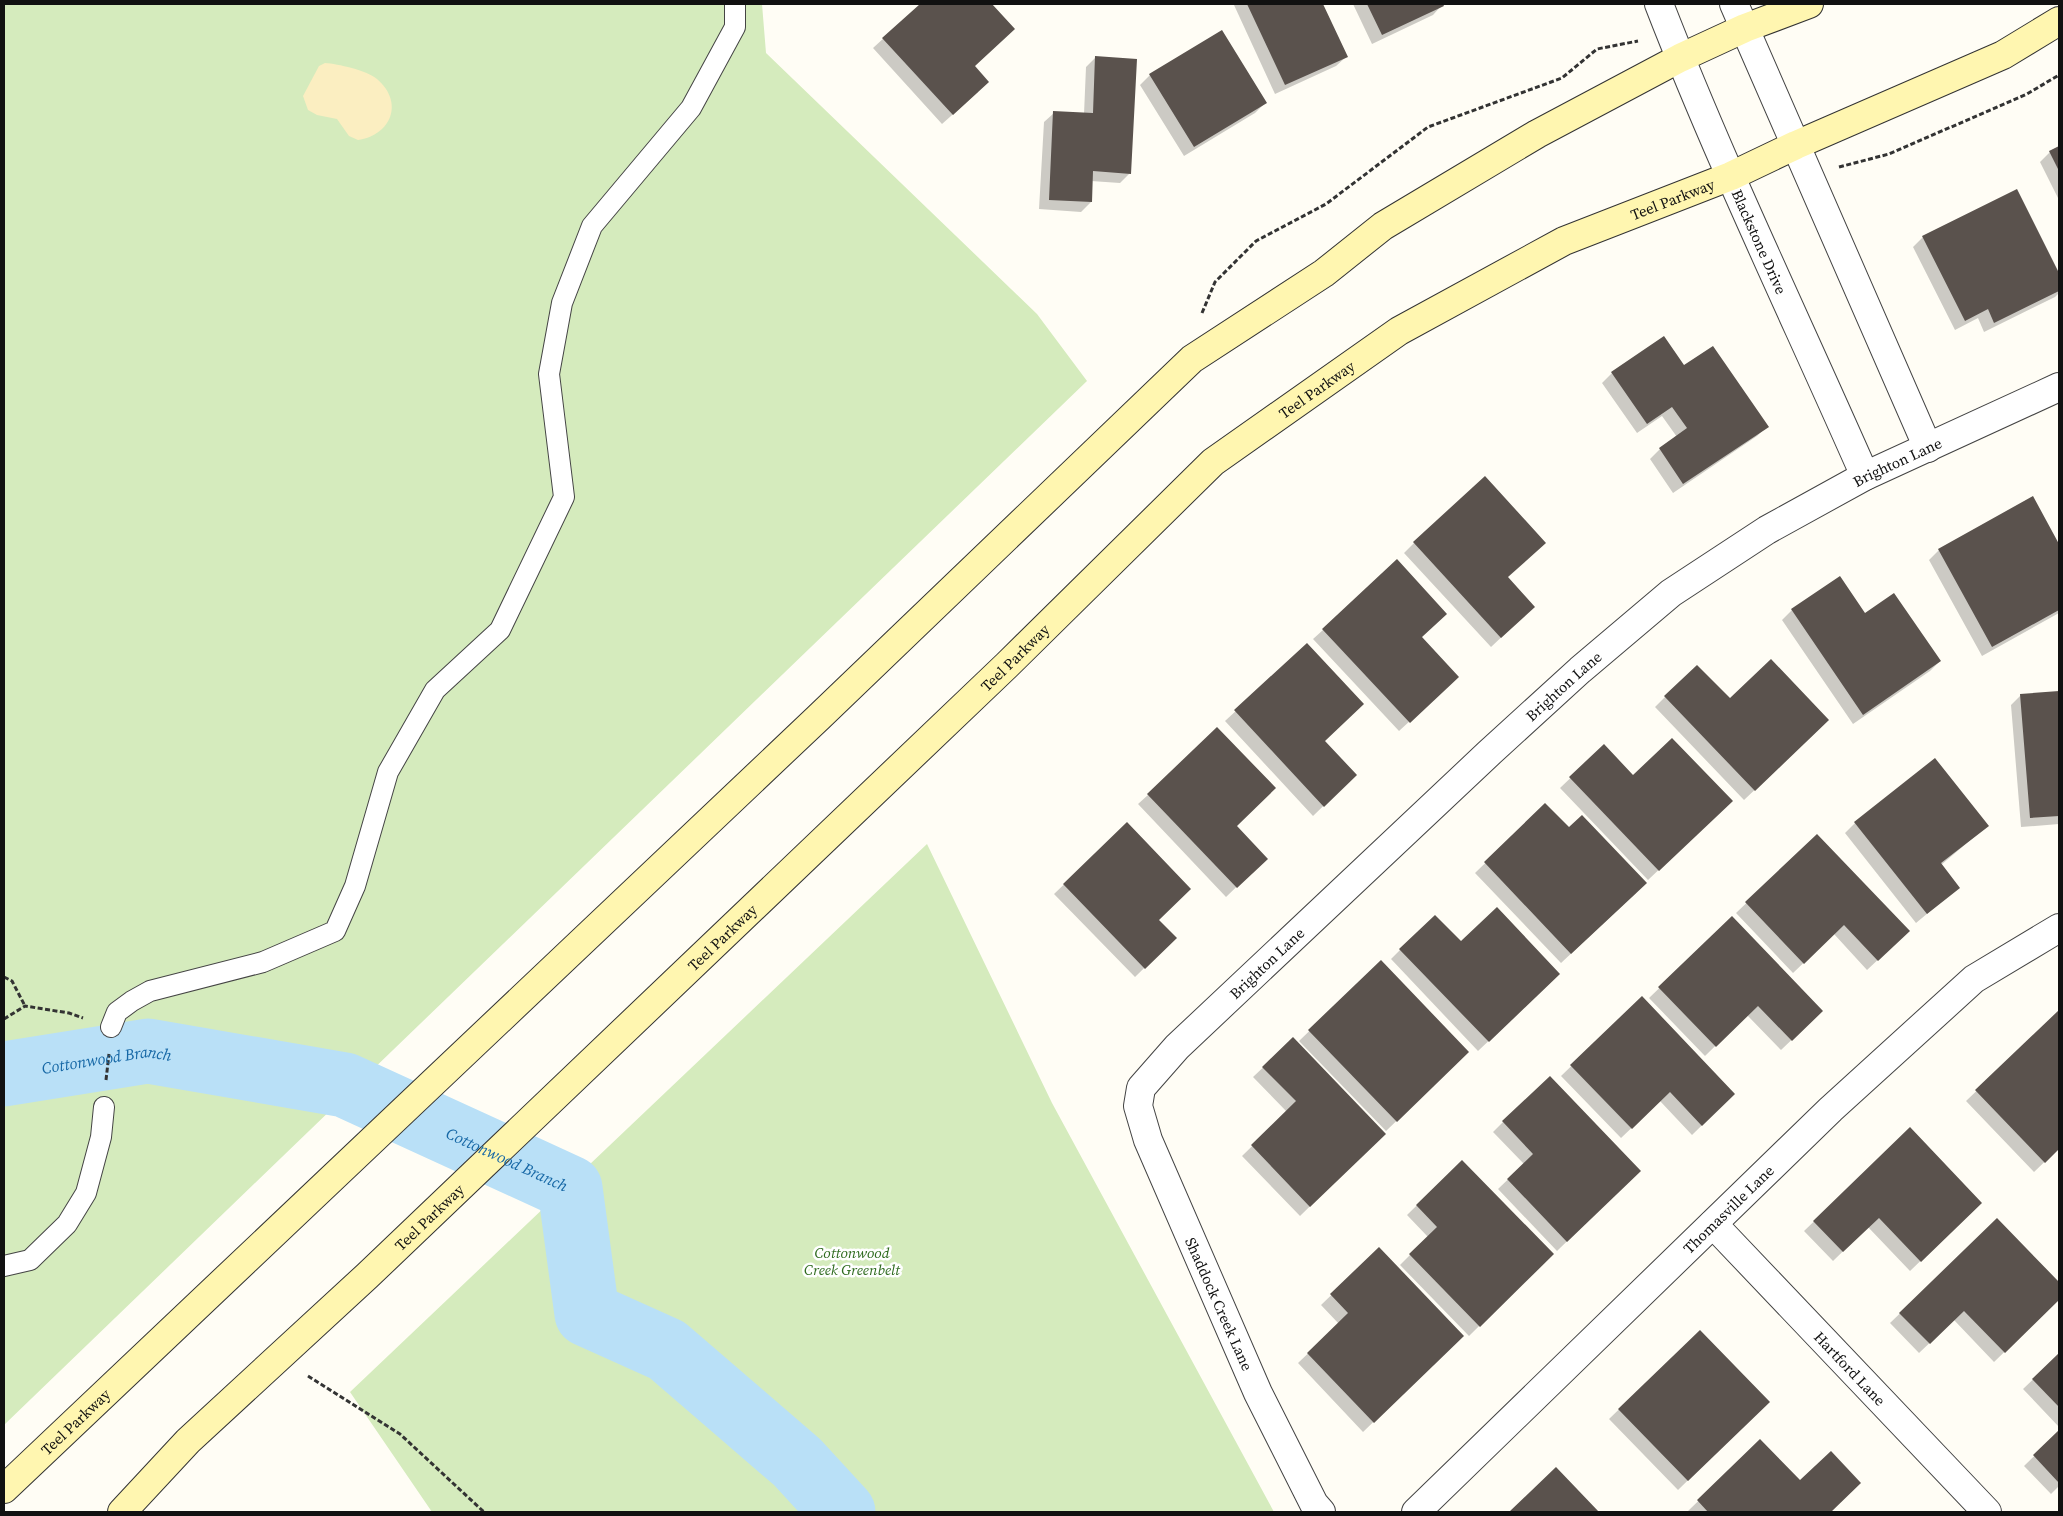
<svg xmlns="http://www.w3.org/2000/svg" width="2063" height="1516" viewBox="0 0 2063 1516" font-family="'Source Serif 4',serif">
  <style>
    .green { fill: #d5ebbd }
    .sand { fill: #fbeec1 }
    .shadow { fill: #0003 }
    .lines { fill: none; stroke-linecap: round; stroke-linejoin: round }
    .river { stroke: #b9e0f7; stroke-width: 65 }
    .building { fill: #5a524d }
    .service-casing { stroke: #444; stroke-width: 22 }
    .minor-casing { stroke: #444; stroke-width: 30 }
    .secondary-casing { stroke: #333; stroke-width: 30 }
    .path { stroke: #333; stroke-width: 3; stroke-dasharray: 5 2.5; stroke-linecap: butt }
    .service { stroke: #fff; stroke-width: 20 }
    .minor { stroke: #fff; stroke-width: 28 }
    .secondary { stroke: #fff6b0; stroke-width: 28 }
    .labels { text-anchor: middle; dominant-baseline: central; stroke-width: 5; stroke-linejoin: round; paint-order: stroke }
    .street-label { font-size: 15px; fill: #111; stroke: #fff }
    .park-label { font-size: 15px; font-style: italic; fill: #2f6b1f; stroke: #fff }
    .water-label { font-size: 16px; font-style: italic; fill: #1768a6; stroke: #fff }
  </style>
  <rect width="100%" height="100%" fill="#fffdf5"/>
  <path class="green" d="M4,4H762L766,53L1037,314L1087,381L4,1425Z
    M927,844L1052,1103L1274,1512H432L350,1392Z"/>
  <path class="sand" d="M325,63C338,64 366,70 377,79C404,102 392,135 358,140L349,136L337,119L317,115L308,110L303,96L319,66Z"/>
  <path class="shadow" d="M921,4H990L1013,29L973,66L978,92L942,124L873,48Z
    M1235,4H1322L1346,57L1336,66L1275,94L1234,5Z
    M1353,4H1442V5L1433,15L1372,44Z
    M1096,57L1130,173L1120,183L1091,181V202L1081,212L1039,209L1044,122L1054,113L1084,114L1086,67Z
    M1150,75L1265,103L1255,113L1184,156L1140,85Z
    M2059,148V200L2040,162L2050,152Z
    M2017,190L2059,276V293L2055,297L1984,332L1978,318L1955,330L1913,247L1923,237Z
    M1684,367L1767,426L1757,436L1673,493L1650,459L1660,449L1677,437L1662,416L1637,433L1602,383L1612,373Z
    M2032,498L2059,547V613L1982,656L1929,560L1939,550Z
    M1414,543L1507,578L1523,617L1491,647L1404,553Z
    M1839,578L1865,615L1940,661L1930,671L1853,724L1782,620L1792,610Z
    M1323,630L1421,637L1447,687L1399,731L1313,639Z
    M1307,645L1324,741L1345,785L1313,816L1225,721Z
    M2059,692V824L2021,827L2011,705L2021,695Z
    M1665,697L1730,700L1818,730L1744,800L1655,707Z
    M1604,746L1633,777L1721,811L1648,880L1560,788Z
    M1148,795L1235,826L1256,868L1226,897L1138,804Z
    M1545,805L1636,893L1561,963L1475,873Z
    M1855,823L1987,826L1941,865L1958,888L1916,923L1845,833Z
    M1127,824L1158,920L1175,938L1135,977L1054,894Z
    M1817,835L1898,941L1867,970L1834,934L1793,973L1736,913Z
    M1732,918L1822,1011L1781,1050L1747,1015L1705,1056L1649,998Z
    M1461,943L1549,984L1478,1051L1391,959L1400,950Z
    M1381,962L1468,1052L1386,1131L1299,1041Z
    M1642,998L1734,1094L1692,1135L1660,1101L1621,1138L1561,1076Z
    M2059,1012V1148L2034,1172L1966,1101Z
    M1293,1039L1384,1134L1300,1216L1242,1156L1287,1112L1253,1077Z
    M1503,1122L1629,1181L1557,1251L1498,1189L1524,1164L1493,1132Z
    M1910,1129L1981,1203L1910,1271L1868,1227L1833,1261L1804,1231Z
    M1462,1161L1552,1254L1469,1336L1400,1265L1428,1237L1407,1215Z
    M1997,1220L2059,1284V1299L1994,1362L1954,1320L1919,1353L1890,1323Z
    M1379,1249L1452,1346L1363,1432L1298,1363L1339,1324L1321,1305Z
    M1700,1331L1768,1402L1678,1490L1609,1419Z
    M2059,1355V1427L2023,1389Z
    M2059,1432V1486L2051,1494L2024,1466Z
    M1760,1441L1800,1482L1860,1483L1829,1512H1689L1688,1511Z
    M1556,1469L1598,1512H1511Z"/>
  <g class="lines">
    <path class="river" id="s1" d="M4,1074L148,1051L345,1085L570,1188L587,1314L667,1350L797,1462L843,1512"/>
  </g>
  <path class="building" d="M920,4H992L1015,29L975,66L989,82L953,115L882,38Z
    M1247,4H1323L1348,57L1285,85Z
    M1367,4H1443L1444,6L1382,35Z
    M1222,30L1267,103L1194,147L1149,74Z
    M1095,56L1137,59L1131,174L1093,171L1092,202L1049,200L1053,111L1093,113Z
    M2059,146V171L2049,151Z
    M2017,189L2059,273V291L1994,323L1988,309L1965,321L1922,236Z
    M1664,336L1684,365L1713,346L1769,427L1683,484L1659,448L1687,428L1672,407L1647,424L1611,372Z
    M1485,476L1546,543L1508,577L1535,607L1501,638L1413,542Z
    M2033,496L2059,544V610L1992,647L1938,549Z
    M1397,559L1447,614L1422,637L1459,677L1410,723L1322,629Z
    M1840,576L1865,613L1894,593L1941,661L1863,715L1791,609Z
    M1307,643L1364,704L1325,741L1357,775L1324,807L1234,710Z
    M1771,659L1829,720L1755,791L1664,696L1697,665L1730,698Z
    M2059,691V816L2030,818L2020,694Z
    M1217,727L1276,788L1237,826L1268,859L1237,888L1147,794Z
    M1672,738L1733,801L1659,871L1569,777L1604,744L1633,775Z
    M1935,758L1989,826L1941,863L1960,888L1927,914L1854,822Z
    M1545,803L1569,827L1582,815L1647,883L1571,954L1484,862Z
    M1127,822L1191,889L1159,920L1177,938L1145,969L1063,884Z
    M1817,834L1910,931L1878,961L1844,925L1804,964L1745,902Z
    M1497,907L1560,974L1489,1042L1399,949L1435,915L1461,941Z
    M1732,916L1823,1011L1792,1041L1758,1006L1716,1047L1658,987Z
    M1381,960L1469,1052L1397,1122L1308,1030Z
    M1642,996L1735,1094L1702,1126L1670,1092L1632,1129L1570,1065Z
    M2059,1010V1149L2045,1163L1975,1090Z
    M1293,1037L1386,1134L1310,1207L1251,1145L1296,1101L1262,1067Z
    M1550,1076L1641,1171L1567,1242L1507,1179L1533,1154L1502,1121Z
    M1910,1127L1982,1203L1921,1262L1879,1218L1843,1252L1813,1221Z
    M1462,1160L1554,1254L1480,1327L1409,1254L1437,1227L1416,1205Z
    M1997,1218L2059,1282V1300L2005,1353L1964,1311L1930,1344L1899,1313Z
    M1379,1247L1464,1336L1374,1423L1307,1353L1348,1313L1330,1294Z
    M1700,1330L1770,1402L1688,1481L1618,1409Z
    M2059,1353V1407L2032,1379Z
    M2059,1430V1483L2033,1455Z
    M1760,1439L1800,1480L1831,1451L1861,1483L1831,1512H1708L1697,1500Z
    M1556,1467L1599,1512H1509Z"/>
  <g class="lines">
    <g class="service-casing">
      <path id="service" d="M111,1027L117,1012L132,1001L150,991L263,962L335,931L355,886L388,772L435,690L500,630L564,497L549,374L562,303L592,226L691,108L735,27V4
        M4,1266L30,1260L67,1224L86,1193L101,1137L104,1107"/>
    </g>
    <g class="minor-casing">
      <g id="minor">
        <path id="s2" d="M1659,4C1721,164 1796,319 1865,476"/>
        <path d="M1734,4L1928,448"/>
        <path id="s3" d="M1713,1224L1987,1512"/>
        <path id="s4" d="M1321,1512L1314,1504L1258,1393L1148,1140L1138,1106L1141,1088L1177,1047L1488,754L1580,670L1671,593L1767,530L1865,476L2059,387"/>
        <path id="s5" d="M1416,1512L1831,1109L1974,979L2059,928"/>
      </g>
    </g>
    <g class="secondary-casing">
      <g id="secondary">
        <path id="s6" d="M4,1489L819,717L1192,359L1324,273L1383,226L1537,134L1680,58L1745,28L1809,4"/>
        <path id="s7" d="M122,1512L188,1441L367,1276L1007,665L1213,462L1399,331L1564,241L1731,176L1796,145L2003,55L2059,21"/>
      </g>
    </g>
    <path class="path" d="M1839,167L1889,154L2027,94L2059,75
      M1202,313L1215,282L1256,241L1326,204L1428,127L1562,78L1597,49L1638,41
      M4,977L12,981L25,1006
      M4,1019L25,1006L69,1013L83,1018
      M106,1080L109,1054
      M308,1376L400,1434L484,1512"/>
    <use href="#service" class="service"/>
    <use href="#minor" class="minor"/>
    <use href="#secondary" class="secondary"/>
  </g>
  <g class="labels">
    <g class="street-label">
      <text stroke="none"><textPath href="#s7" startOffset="2046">Teel Parkway</textPath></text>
      <text stroke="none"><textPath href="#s2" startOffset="258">Blackstone Drive</textPath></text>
      <text stroke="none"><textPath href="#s7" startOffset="1641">Teel Parkway</textPath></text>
      <text stroke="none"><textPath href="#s4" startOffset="1452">Brighton Lane</textPath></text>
      <text stroke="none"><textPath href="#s7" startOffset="1236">Teel Parkway</textPath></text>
      <text stroke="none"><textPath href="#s4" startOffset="1048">Brighton Lane</textPath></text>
      <text stroke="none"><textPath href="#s7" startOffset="831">Teel Parkway</textPath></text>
      <text stroke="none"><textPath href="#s4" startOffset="642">Brighton Lane</textPath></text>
      <text stroke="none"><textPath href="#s5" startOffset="435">Thomasville Lane</textPath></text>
      <text stroke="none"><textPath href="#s7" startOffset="426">Teel Parkway</textPath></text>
      <text transform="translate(1219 1304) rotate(66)">Shaddock Creek Lane</text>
      <text stroke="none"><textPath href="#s3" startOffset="199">Hartford Lane</textPath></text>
      <text stroke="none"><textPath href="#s6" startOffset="98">Teel Parkway</textPath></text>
    </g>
    <g class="park-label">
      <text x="852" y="1252">Cottonwood<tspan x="852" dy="17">Creek Greenbelt</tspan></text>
    </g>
    <g class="water-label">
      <text stroke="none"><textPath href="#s1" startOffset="104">Cottonwood Branch</textPath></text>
      <text stroke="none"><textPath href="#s1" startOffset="524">Cottonwood Branch</textPath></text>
    </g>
  </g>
  <rect width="2063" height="1516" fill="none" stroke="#111111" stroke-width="10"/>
</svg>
